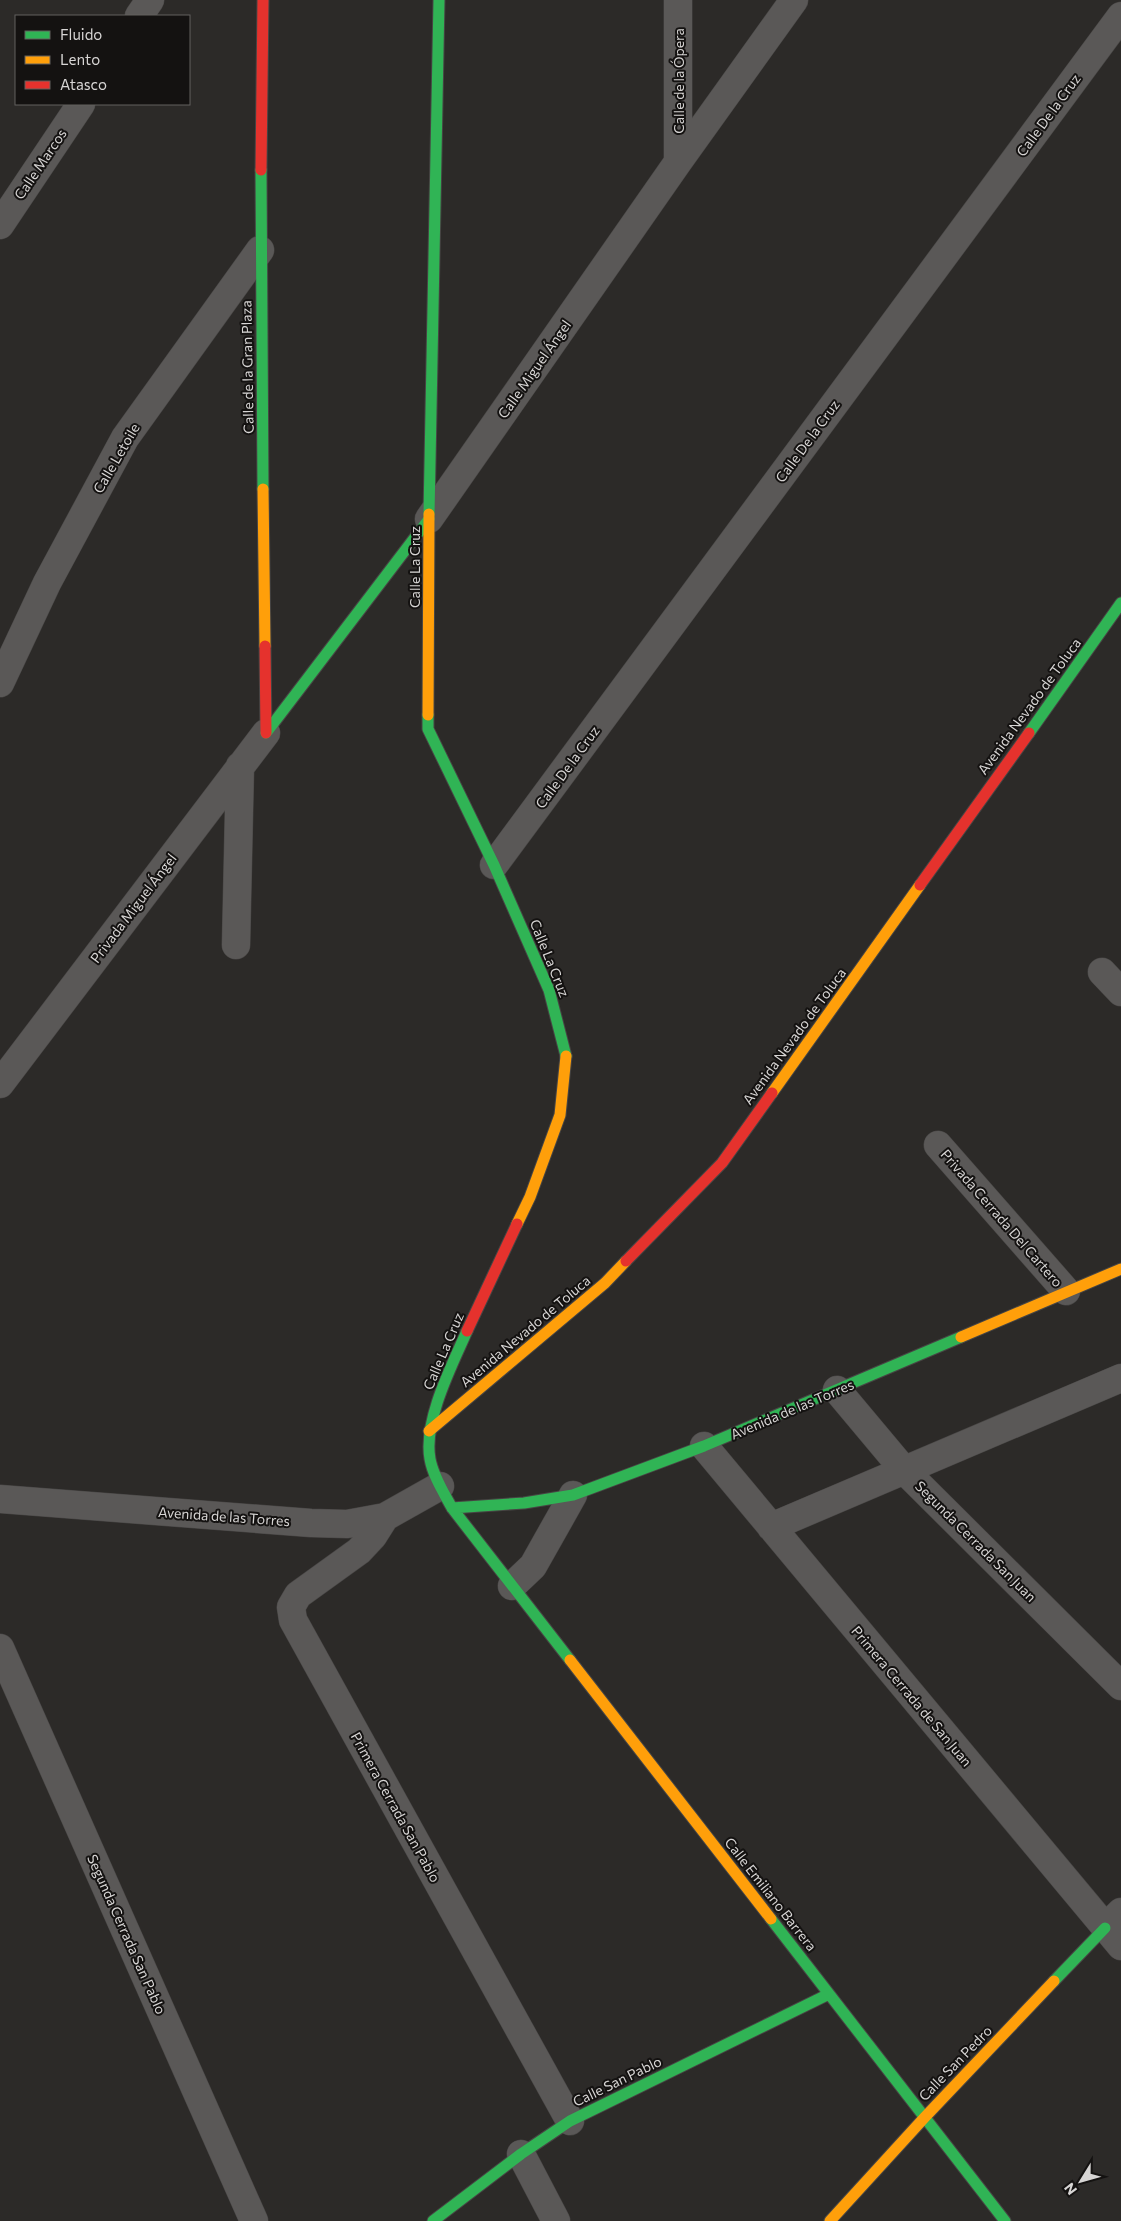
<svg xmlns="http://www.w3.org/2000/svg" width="1121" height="2221" viewBox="0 0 1121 2221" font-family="Commissioner,sans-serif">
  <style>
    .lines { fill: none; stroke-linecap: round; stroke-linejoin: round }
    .street-casing { stroke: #474544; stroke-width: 29 }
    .fast-casing { stroke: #474544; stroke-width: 13 }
    .slow-casing { stroke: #474544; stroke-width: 13 }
    .jam-casing { stroke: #474544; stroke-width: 13 }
    .street { stroke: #5a5857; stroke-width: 28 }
    .fast { stroke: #30b455; stroke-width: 11 }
    .slow { stroke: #ff9f0a; stroke-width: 11 }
    .jam { stroke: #e5322d; stroke-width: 11 }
    .labels { text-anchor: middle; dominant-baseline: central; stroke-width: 4; stroke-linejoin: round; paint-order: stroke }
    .street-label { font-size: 14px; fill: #d7d5d4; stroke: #141211 }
  </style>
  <rect width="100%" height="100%" fill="#2c2a28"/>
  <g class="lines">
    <g class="street-casing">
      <path id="street" d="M139,16L150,0
        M678,162V0
        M0,225L81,104
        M429,519L678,162L794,0
        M0,683L47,583L125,438L260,250
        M494,865L1121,16
        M236,945L240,766
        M1102,972L1121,992
        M0,1084L266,733
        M938,1145L1066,1291
        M837,1390L904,1470L1121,1686
        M704,1446L1121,1946
        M0,1499L311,1523L347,1524L385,1517L440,1486
        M385,1517L373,1536L359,1551L298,1595L291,1607L293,1620L570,2121
        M771,1527L1121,1378
        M512,1586L533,1566L573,1495
        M0,1648L254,2221
        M1105,1928L1121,1912
        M521,2154L556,2221"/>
    </g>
    <g class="fast-casing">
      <path id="fast" d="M261,170L263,489
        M429,514L439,0
        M428,715V729L494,865L549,990L566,1056
        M266,733L429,519
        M1029,733L1121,603
        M467,1331C452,1365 423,1421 430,1459C433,1476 444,1493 452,1508L570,1660
        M452,1508L524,1503L573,1495L704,1446L961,1337
        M771,1919L1005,2221
        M1054,1981L1105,1928
        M433,2221L521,2154L570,2121L829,1994"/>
    </g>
    <g class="slow-casing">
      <path id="slow" d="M263,489L265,646
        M428,715L429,514
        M772,1093L920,885
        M517,1224L530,1197L560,1115L566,1056
        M961,1337L1121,1269
        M429,1431L605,1283L626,1261
        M570,1660L771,1919
        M830,2221L925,2117L1054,1981"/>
    </g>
    <g class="jam-casing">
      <path id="jam" d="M261,170L263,0
        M265,646L266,733
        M920,885L1029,733
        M626,1261L722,1163L772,1093
        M467,1331L517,1224"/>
    </g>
    <use href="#street" class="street"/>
    <use href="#fast" class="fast"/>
    <use href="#slow" class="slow"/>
    <use href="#jam" class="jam"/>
  </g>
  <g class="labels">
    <g class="street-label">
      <text transform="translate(678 81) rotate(-90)">Calle de la Ópera</text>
      <text transform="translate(1048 115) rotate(-54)">Calle De la Cruz</text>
      <text transform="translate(40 164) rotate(-56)">Calle Marcos</text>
      <text transform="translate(247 367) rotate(-91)">Calle de la Gran Plaza</text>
      <text transform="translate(534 369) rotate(-55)">Calle Miguel Ángel</text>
      <text transform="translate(807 441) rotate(-54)">Calle De la Cruz</text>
      <text transform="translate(116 458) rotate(-60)">Calle Letoile</text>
      <text transform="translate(414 567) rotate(-90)">Calle La Cruz</text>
      <text transform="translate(1029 706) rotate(-54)">Avenida Nevado de Toluca</text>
      <text transform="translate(567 767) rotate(-54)">Calle De la Cruz</text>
      <text transform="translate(133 908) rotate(-53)">Privada Miguel Ángel</text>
      <text transform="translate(550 958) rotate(68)">Calle La Cruz</text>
      <text transform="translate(794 1036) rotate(-54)">Avenida Nevado de Toluca</text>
      <text transform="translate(1002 1218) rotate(49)">Privada Cerrada Del Cartero</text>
      <text transform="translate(525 1331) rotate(-40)">Avenida Nevado de Toluca</text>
      <text transform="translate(443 1351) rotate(-67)">Calle La Cruz</text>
      <text transform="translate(792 1409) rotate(-23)">Avenida de las Torres</text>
      <text transform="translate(224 1516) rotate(4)">Avenida de las Torres</text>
      <text transform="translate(976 1541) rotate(45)">Segunda Cerrada San Juan</text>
      <text transform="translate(912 1696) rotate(50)">Primera Cerrada de San Juan</text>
      <text transform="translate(396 1807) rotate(61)">Primera Cerrada San Pablo</text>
      <text transform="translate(771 1894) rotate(52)">Calle Emiliano Barrera</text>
      <text transform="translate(127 1934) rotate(66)">Segunda Cerrada San Pablo</text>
      <text transform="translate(955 2063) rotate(-46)">Calle San Pedro</text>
      <text transform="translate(617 2081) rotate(-26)">Calle San Pablo</text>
    </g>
  </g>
  <rect x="15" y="15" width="175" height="90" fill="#141211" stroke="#62605f"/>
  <rect x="25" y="31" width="25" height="8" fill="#30b455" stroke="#62605f"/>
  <text x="60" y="40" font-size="15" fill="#d7d5d4">Fluido</text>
  <rect x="25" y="56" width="25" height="8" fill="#ff9f0a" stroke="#62605f"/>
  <text x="60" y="65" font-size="15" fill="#d7d5d4">Lento</text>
  <rect x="25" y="81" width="25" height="8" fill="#e5322d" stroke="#62605f"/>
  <text x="60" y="90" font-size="15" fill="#d7d5d4">Atasco</text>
  <g transform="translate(1081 2181) rotate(233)" stroke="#141211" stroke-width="4" paint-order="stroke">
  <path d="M0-4L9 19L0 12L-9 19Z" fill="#d7d5d4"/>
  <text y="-8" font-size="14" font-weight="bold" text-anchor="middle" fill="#d7d5d4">N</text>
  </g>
</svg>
